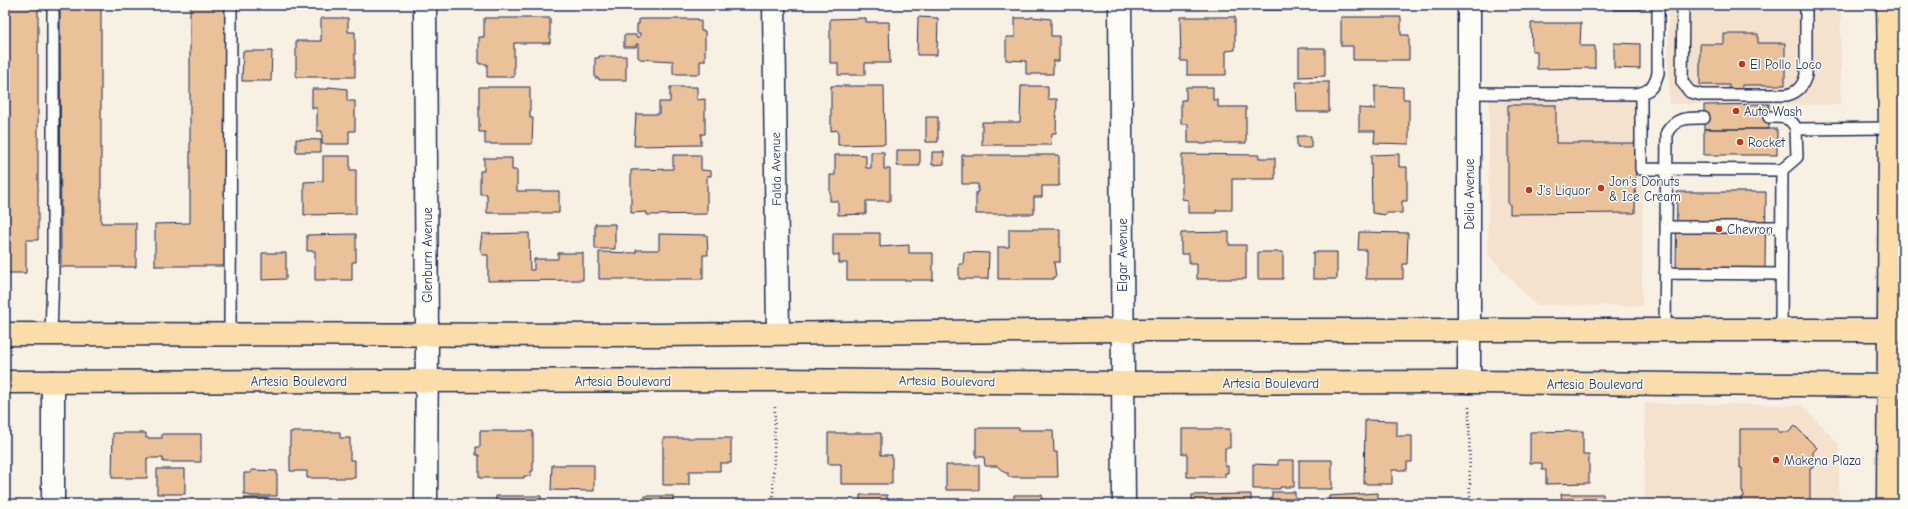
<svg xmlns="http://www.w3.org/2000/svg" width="1908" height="509" viewBox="0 0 1908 509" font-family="'Comic Neue',sans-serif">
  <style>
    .built { fill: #f5e2ce }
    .building { fill: #ebc19a; stroke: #1b2f5e }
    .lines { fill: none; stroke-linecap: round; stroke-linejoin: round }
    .service-casing { stroke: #1b2f5e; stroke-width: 14 }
    .minor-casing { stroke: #1b2f5e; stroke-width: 25 }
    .primary-casing { stroke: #1b2f5e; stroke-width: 25 }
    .path { stroke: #1b2f5e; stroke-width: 2.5; stroke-dasharray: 1 3; stroke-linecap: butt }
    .service { stroke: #fdfcf7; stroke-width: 11 }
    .minor { stroke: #fdfcf7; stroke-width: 22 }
    .primary { stroke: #faddab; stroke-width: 22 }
    .poi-dot { fill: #c8321e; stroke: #fdfcf7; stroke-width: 1.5 }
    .labels { text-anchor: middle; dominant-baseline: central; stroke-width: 3; stroke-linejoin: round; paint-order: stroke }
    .poi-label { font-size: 13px; fill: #1b2f5e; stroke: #fdfcf7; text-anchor: start }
    .street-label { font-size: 13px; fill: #1b2f5e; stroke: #fdfcf7 }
  </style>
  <rect width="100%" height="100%" fill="#f9f0e4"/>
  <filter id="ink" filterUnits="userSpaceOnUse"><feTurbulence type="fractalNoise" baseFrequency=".025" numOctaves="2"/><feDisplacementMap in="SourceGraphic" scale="8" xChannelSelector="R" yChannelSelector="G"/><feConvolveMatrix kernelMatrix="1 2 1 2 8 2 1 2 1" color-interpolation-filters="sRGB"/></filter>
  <g filter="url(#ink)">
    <path class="built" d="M1668,5H1841V105L1669,104Z
      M1489,97L1643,98L1642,306L1536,305L1488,255Z
      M1645,403L1802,405L1839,444V504H1645Z"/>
    <path class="building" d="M5,5H38V240H26V273H5Z
      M60,5H101V223H136V267H61Z
      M190,5H229L230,266H155V224L190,223Z
      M267,5H292V7H267Z
      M319,5H349V8L326,10V8H319Z
      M487,5H540L505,6V8H498V6Z
      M653,5H707V6L653,7Z
      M831,5H872V6L856,5V7H849V6Z
      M1000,5H1058V6L1000,8Z
      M1188,5H1216V7L1188,6Z
      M1262,5H1292V10H1262Z
      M1335,5H1407V6H1335Z
      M1613,5H1640V10H1613Z
      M918,17L938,18L937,55H917Z
      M1031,17L1051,19V36H1059V61H1053V74H1026V61L1006,60V37H1015V18H1031Z
      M1180,17H1235V50L1226,51V75H1187V61H1181Z
      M1341,17H1401V35H1409V60H1353V46H1341Z
      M321,18H348V32H355V77H296V41H321Z
      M484,18H550V43H514V77H487V64H479V37H484Z
      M866,18V22H889L890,63H865V75H838V63H830V19Z
      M639,19H698V21H701V31H705V61H700V74H673V61L640,59L638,57V44H636V47H624V35H636V37H640V33H637V24H639Z
      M1531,23H1581L1580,46H1595V68L1537,69V51H1532Z
      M1724,34H1758V43H1785V85H1742V89H1729V85H1700V44H1724Z
      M1614,43L1640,44V69L1614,68Z
      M1299,48H1325V76L1299,77Z
      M243,51H272L271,81H242Z
      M599,56H626V80H599V78H595V58H599Z
      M1296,82H1329V112H1297Z
      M831,86H884L885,144L838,145V130L831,131Z
      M1021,86H1048V99H1057L1056,133H1052L1051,145H982V122H1020Z
      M1375,86L1403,87V99H1409V144L1374,143L1375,131H1359V108L1375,109Z
      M329,87L347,89V101H355V131H349V144H322V131H317V108H312V89H329Z
      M479,87H530V118H533L532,144H485V132H479Z
      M670,87H697V100L705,99V134H701V145L634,146L636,114H659V102H670Z
      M1186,87H1213V100H1218V107H1246V143H1207V144H1200V143H1188V124H1181V100H1186Z
      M1769,104V129H1704V105Z
      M1508,105H1556V143H1636L1635,213L1510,214V204H1508Z
      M926,117H938V142H926Z
      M1704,129H1777V155H1704Z
      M1297,136H1311V148H1297Z
      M296,139L321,140V152H296Z
      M897,150H920V166H897Z
      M871,152H884V169H890V201H866V214L838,215V201H830V175H835V155H851V154L866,155V168H871Z
      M932,152H944V164L932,165Z
      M1182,154L1259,155V158H1275V179H1232V210H1216V213H1188V200L1182,199Z
      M1399,154V167H1407V201H1402V213H1386V215L1372,213L1371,155Z
      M673,155H701V170L711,171V176H707V214L647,215V212L631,213V170L673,169Z
      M962,155H1059V186H1042V197H1034V214H976V192H978V184H962Z
      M323,156H350V170H356V214L304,215V182L323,181Z
      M484,158H512V170H517V191H559V213H487V194H480V171H484Z
      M1677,192H1766L1765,268H1676Z
      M595,224H615V249H595Z
      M1009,229H1060V262H1054L1056,277H1054V279H998V247H1009Z
      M1229,232V245H1246V279H1197V264H1189V254H1181V233Z
      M1359,232L1408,233L1407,264H1403V279H1366V250H1358Z
      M529,233L530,270H534V259H558V253H583V280L488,281V255H482L480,248L482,234Z
      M833,233H880V247L909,245V253H933V280H847V263H839V255H833Z
      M356,234V262H352V280H315V251H307V235Z
      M659,234L707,235L708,255H703V279H599V252L636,253V250H659Z
      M964,252L989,253L988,279H959V264H963Z
      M1258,252H1283V279H1258Z
      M1313,252H1337V279H1313Z
      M262,253H286V279L262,280Z
      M1365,420L1397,421V436H1412V462H1407V470H1392V484H1364Z
      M1795,426L1817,448L1813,452V468H1810V504H1741V497H1743V492H1742V468H1740V429H1778V432H1789Z
      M976,428H1019V430H1053L1054,452H1057L1058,477H1008V473H1005L997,466H985L984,457H976Z
      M1182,429H1230V448H1225V466H1228V473H1225V477H1187V454H1182Z
      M480,431H533V471H531V476H524V478H479V455H476V447H480Z
      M1583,431V455H1589V483L1546,484V470H1542V463H1530V432Z
      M290,432H340V438H350V460H355V478H307V471H290Z
      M113,433H146V438H162V434H201V462H163V458H147V478H112Z
      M828,433H881V455H892V484H841V464H828Z
      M663,438H731V463H720V471H689V485H663Z
      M1278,460H1294V487H1280V489H1253V464L1278,465Z
      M1299,460H1332V489H1299Z
      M552,465H594V491L551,490Z
      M946,465H979V490H946Z
      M157,469H185V494H157Z
      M251,470L277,471V496H251L244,494V473H251Z
      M1272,492H1295V504H1272Z
      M1378,493V504H1329V496Z
      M1251,494V504H1192V495Z
      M1561,494H1603V504H1562Z
      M860,495H887V504H860Z
      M1014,495H1042V504H1003V501H1014Z
      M496,496H541V504H496Z
      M645,496H673V504H645Z
      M244,498H269V504H244Z
      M115,501H199V504H115Z
      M944,502H968V504H944Z"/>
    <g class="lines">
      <g class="service-casing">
        <path id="service" d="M1683,5L1682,82L1690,92L1702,95H1787C1798,92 1803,86 1806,75V5
          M1469,93L1634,94C1649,93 1654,87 1658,73V5
          M1641,94V169L1782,170L1797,157L1796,129L1890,128
          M1769,117C1781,117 1791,116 1796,129
          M1666,227H1781
          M1665,273L1781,274
          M1665,330L1667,132C1677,117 1687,118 1704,118
          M1781,330L1782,170
          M51,334L53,275V5
          M230,334L231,5"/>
      </g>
      <g class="minor-casing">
        <path id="minor" d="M425,5L427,335L426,504
          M774,5L778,333
          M1120,5L1124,504
          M1469,5V382
          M53,382V504"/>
      </g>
      <g class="primary-casing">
        <path id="primary" d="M1888,5L1890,128L1888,504
          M5,334L659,335L1123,330H1903
          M5,382L776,380L1123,383L1469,382L1903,386"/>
      </g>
      <path class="path" d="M1469,407L1470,504
        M773,504L775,405"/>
      <use href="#service" class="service"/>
      <use href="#minor" class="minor"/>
      <use href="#primary" class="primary"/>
    </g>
  </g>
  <g class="poi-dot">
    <circle cx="1742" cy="64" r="4"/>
    <circle cx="1736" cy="111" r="4"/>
    <circle cx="1740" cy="142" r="4"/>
    <circle cx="1601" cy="188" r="4"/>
    <circle cx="1529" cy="190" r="4"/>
    <circle cx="1719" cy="229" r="4"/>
    <circle cx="1776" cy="460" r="4"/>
  </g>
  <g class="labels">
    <g class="poi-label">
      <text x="1750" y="64">El Pollo Loco</text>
      <text x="1744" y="111">Auto Wash</text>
      <text x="1748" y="142">Rocket</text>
      <text x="1609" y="181">Jon's Donuts<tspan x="1609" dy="15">&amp; Ice Cream</tspan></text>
      <text x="1537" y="190">J's Liquor</text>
      <text x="1727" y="229">Chevron</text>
      <text x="1784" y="460">Makena Plaza</text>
    </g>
    <g class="street-label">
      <text transform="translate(776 169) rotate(-91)">Falda Avenue</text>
      <text transform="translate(1469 194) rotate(-90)">Delia Avenue</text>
      <text transform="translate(427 255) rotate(-90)">Glenburn Avenue</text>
      <text transform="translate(1122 255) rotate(-90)">Elgar Avenue</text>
      <text x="299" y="381">Artesia Boulevard</text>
      <text x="623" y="381">Artesia Boulevard</text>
      <text transform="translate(947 381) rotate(1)">Artesia Boulevard</text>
      <text x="1271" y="383">Artesia Boulevard</text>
      <text x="1595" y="384">Artesia Boulevard</text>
    </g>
  </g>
  <rect width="1908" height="509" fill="none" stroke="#fdfcf7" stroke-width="20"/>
  <rect x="10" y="10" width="1888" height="489" fill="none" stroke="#1b2f5e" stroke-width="1.5" filter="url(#ink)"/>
</svg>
